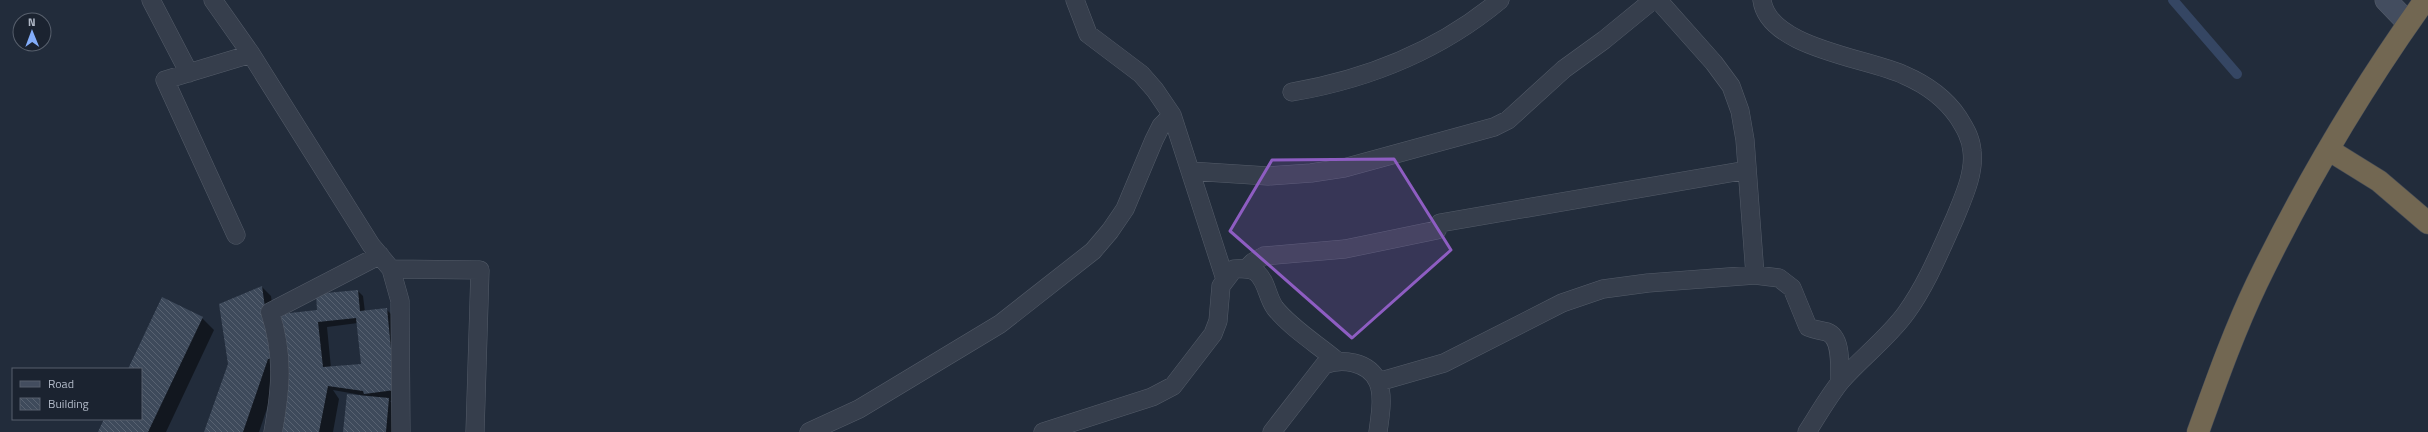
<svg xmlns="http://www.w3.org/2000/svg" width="2428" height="432" viewBox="0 0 2428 432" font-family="'Titillium Web',sans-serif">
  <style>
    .shadow { fill: #0007; fill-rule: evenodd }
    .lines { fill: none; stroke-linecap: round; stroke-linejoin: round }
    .stream { stroke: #354663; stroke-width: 10 }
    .building { fill: url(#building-back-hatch); fill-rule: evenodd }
    .lane-casing { stroke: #545c69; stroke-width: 19 }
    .secondary-casing { stroke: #545c69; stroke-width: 23 }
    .highway-casing { stroke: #414956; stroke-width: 23 }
    .lane { stroke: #363e4c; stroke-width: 18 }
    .secondary { stroke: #434d5f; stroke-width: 22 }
    .highway { stroke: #726752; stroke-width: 22 }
    .marked { fill: #8e5dc2; fill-opacity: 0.2; stroke: #8e5dc2; stroke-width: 3; stroke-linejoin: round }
  </style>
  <defs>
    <pattern id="building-back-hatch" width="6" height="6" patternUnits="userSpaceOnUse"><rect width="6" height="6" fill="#3e4a5b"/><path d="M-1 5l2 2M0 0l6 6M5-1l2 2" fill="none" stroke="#586271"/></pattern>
  </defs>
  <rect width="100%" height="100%" fill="#222c3b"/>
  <path class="shadow" d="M262,287L271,296L281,367L259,432H205L229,364L221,305Z
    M358,291L363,296L365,312L386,309L396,319L403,399L390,401L401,411L399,432H344L361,395L333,390L339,399L333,432H279L318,311ZM358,323L362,365L331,368L327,327Z
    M202,318L214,330L166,432H99L105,419H141V369H129Z"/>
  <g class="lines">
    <path class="stream" d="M2173,0L2237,74"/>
  </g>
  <path class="building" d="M262,286L272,358L268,359L243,432H204L228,364L219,304Z
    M358,290L360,311L387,308L395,390L364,394L363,391L328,386L319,432H278L288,378L281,314L317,310L316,294ZM356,318L361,364L323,367L318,322Z
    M162,297L203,317L148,432H98L104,419H141V369H128Z
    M347,394L389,398L386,432H343Z"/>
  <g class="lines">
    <g class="lane-casing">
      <path id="lane" d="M151,0L189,73
        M213,0L251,54L371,245L391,269L400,301L401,432
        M1075,0L1088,34L1141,74L1155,90L1172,115L1225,279
        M1658,0L1714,63L1731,86L1740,111L1745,140L1755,275
        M1762,0C1768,48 1868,58 1904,75C1925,84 1945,98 1958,117C1965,128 1971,138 1972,151C1975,173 1963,198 1955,218C1940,251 1927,284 1906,313C1888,338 1861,358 1841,381C1828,397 1818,415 1807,432
        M1292,92C1368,79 1440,50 1500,0
        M1190,171L1268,176L1311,173L1344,168L1494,127L1508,120L1564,69L1604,40L1653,0
        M236,235L165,80L251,54
        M1247,268L1253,262L1264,256L1345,249L1437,230L1440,223L1747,170
        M391,269L480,270L475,432
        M1378,382L1444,363L1562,303L1603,289L1648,283L1755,275L1779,278L1792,288L1808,327C1815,330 1820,330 1827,332C1843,338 1839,368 1840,382
        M273,432C281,388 284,355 270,312L380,255
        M809,432L859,409L1000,324L1093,251L1110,231L1125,209L1154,140L1161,126L1172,115
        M1043,432L1152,397L1173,386L1213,334L1218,321L1221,286L1234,269C1242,269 1250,267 1257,273C1267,282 1267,297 1275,308C1291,328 1317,344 1336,360
        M1272,432L1324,365C1341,358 1369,361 1378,382C1384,396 1380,417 1378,432"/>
    </g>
    <g class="secondary-casing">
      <path id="secondary" d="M2386,0L2408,23"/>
    </g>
    <g class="highway-casing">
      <path id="highway" d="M2329,150L2379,181L2428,223
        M2198,432C2216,382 2234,331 2257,283C2304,186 2362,88 2425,0"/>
    </g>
    <use href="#lane" class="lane"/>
    <use href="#secondary" class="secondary"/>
    <use href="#highway" class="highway"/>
  </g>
  <path class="marked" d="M1394,159L1451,250L1352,338L1230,231L1272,160Z"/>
  <rect x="12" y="368" width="130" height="52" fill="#1b2330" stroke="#575f6c"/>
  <rect x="20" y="381" width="20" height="6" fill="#434d5f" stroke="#575f6c"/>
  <text x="48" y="388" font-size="12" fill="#b1b9c7">Road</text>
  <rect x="20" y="398" width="20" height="12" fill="url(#building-back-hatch)" stroke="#575f6c"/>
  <text x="48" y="408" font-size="12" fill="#b1b9c7">Building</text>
  <g transform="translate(32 32) rotate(359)"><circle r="19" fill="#1b2330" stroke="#575f6c"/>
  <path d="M0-3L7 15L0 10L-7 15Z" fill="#83adfa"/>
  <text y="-6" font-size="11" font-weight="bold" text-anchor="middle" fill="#b1b9c7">N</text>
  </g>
</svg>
